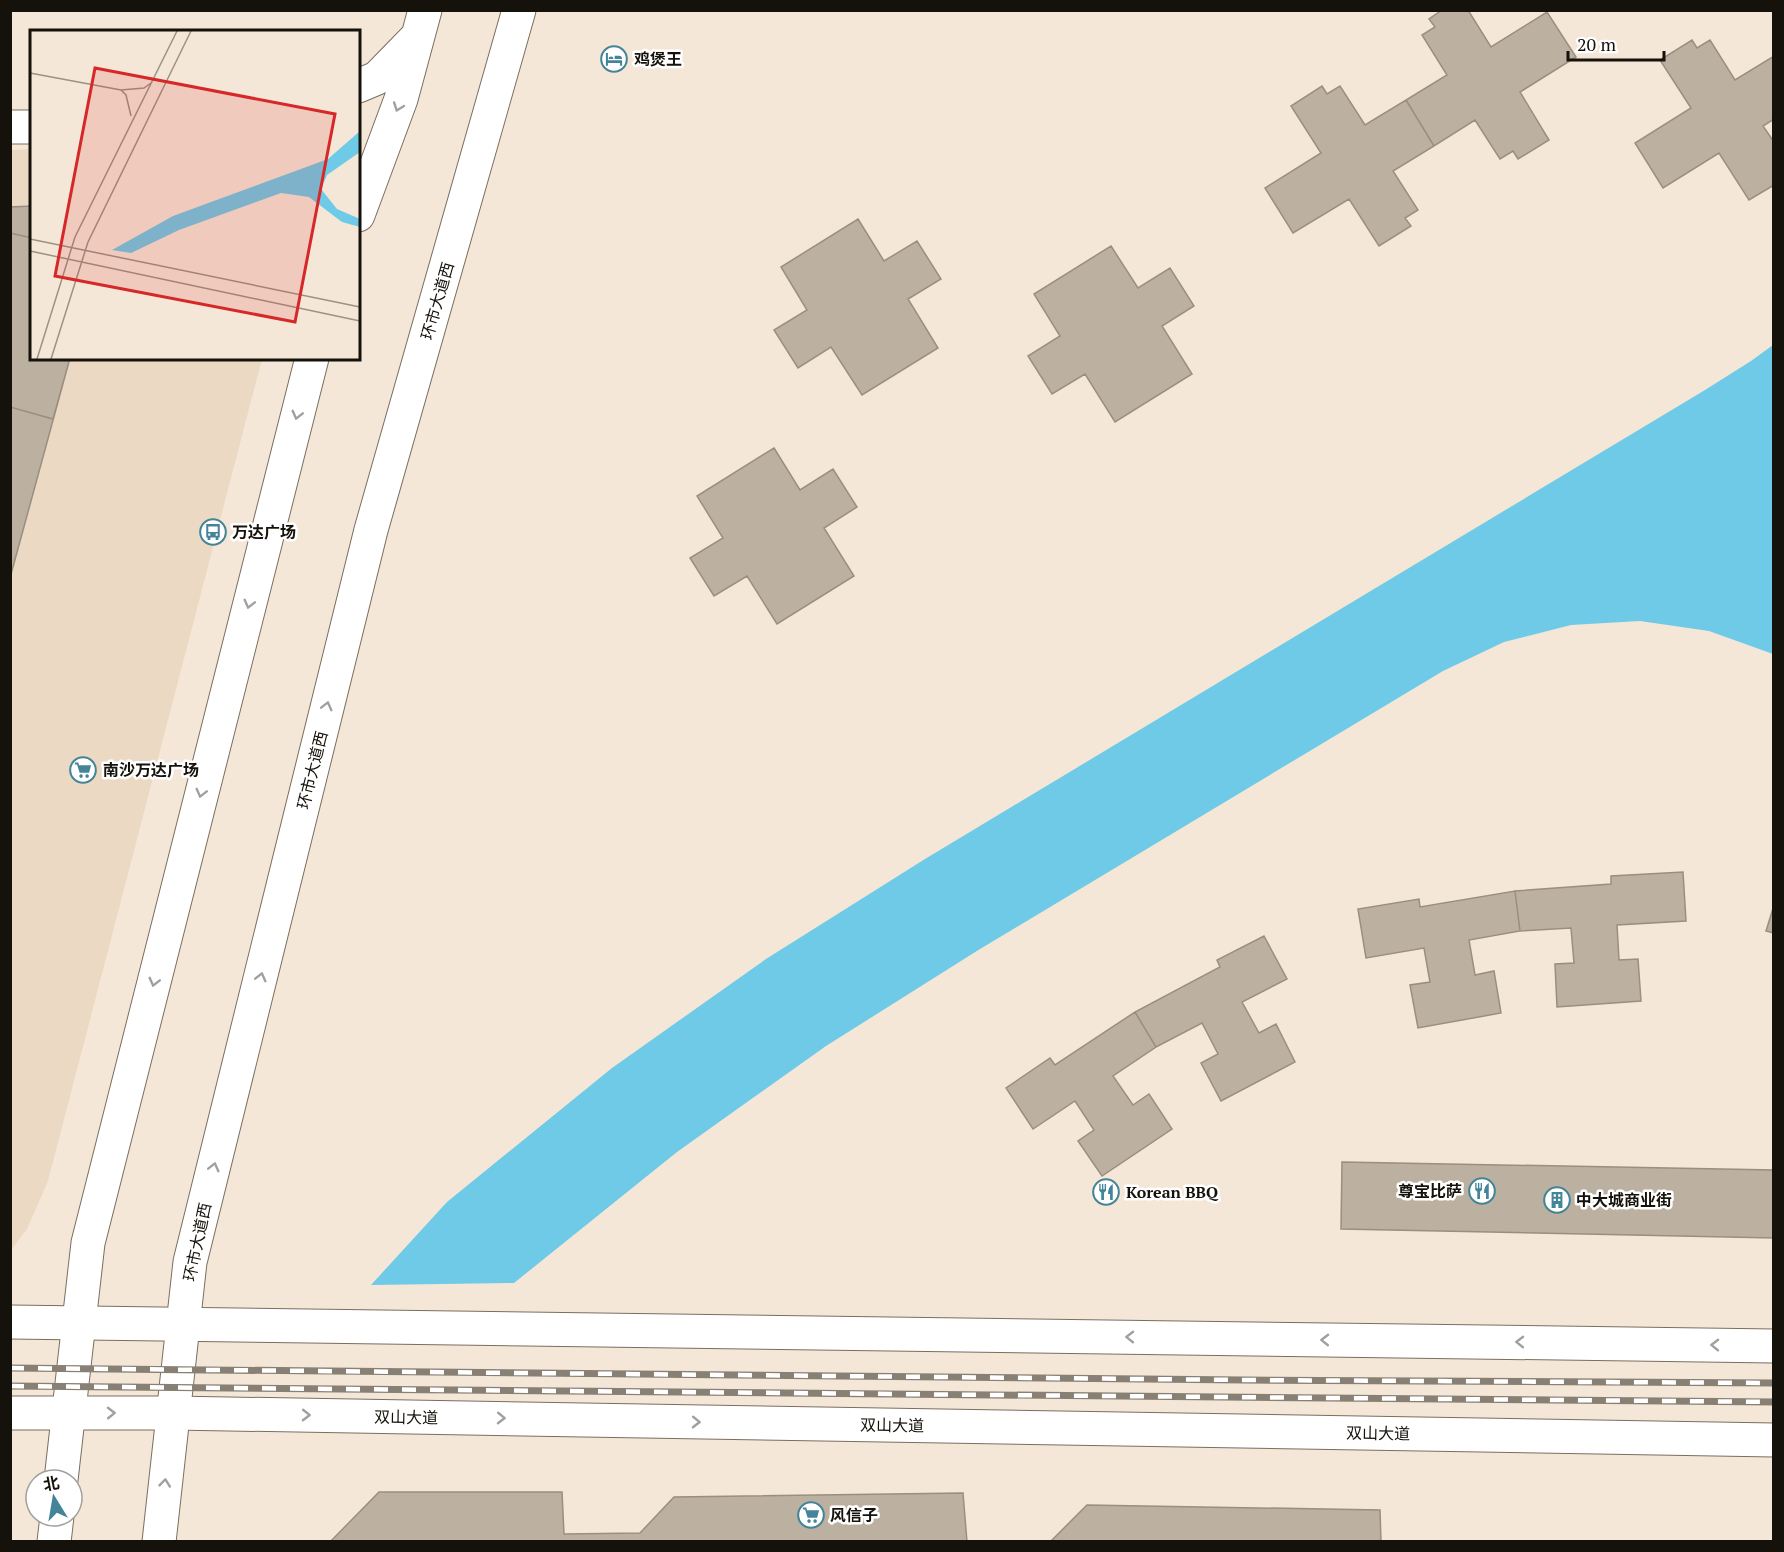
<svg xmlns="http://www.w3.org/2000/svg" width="1784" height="1552" viewBox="0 0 1784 1552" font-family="'PT Serif','Noto Sans SC',serif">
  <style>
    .built { fill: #ebd9c3 }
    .water { fill: #6ecae7 }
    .building { fill: #bcb0a1; stroke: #9a8e80; stroke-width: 1.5 }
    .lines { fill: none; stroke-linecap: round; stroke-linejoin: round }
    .minor-casing { stroke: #7a6e60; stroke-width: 35 }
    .major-casing { stroke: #7a6e60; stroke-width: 35 }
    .minor { stroke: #fff; stroke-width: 33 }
    .major { stroke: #fff; stroke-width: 33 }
    .rail-casing { stroke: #898075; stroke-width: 7 }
    .rail { stroke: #fff; stroke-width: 4.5; stroke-dasharray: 14; stroke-linecap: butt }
    .oneway { stroke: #a1a09d }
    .labels { text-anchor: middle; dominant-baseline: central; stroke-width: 5; stroke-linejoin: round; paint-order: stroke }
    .poi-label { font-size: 16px; font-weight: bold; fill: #15110b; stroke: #fff; text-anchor: start }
    .street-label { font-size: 16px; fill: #15110b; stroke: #fff }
    .inset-road { fill: none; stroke: #9b9185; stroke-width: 1.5 }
    .view { fill: #d62828; fill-opacity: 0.15; stroke: #d62828; stroke-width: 3 }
    .inset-edge { fill: none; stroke: #15110b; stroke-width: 3 }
  </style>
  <rect width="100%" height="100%" fill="#f4e7d7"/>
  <path class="built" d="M31,149L32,358L262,359L48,1181L27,1229L11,1250L10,150Z"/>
  <path class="water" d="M1773,345V654L1709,631L1640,621L1571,625L1504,642L1443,671L980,949L826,1046L677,1152L514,1283L371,1285L447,1202L612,1068L766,959L925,859L1705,390L1751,361Z"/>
  <path class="building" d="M1442,10H1468L1491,47L1547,12L1576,57L1520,92L1549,140L1518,159L1513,151L1500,159L1475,120L1434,146L1406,100L1447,75L1422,35L1435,27L1429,19Z
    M1692,40L1697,48L1710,40L1735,80L1774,56V119L1763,126L1774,142V185L1749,200L1719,153L1663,188L1635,143L1691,108L1660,60Z
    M1322,86L1327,94L1340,86L1365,125L1406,100L1434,146L1393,171L1418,210L1405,218L1411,226L1379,246L1349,199L1293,233L1265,188L1321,153L1291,106Z
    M32,206V358H70L10,578V207Z
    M858,219L884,261L917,241L941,279L908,299L938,348L862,395L831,347L798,368L774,330L807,310L781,267Z
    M10,233L32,238V358H70L53,419L10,407Z
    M1111,246L1138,288L1170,268L1194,306L1162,326L1192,374L1115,422L1085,374L1052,394L1028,356L1060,336L1034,294Z
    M774,448L800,490L833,469L857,507L824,528L854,576L777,624L747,576L714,596L690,558L723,538L697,496Z
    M1683,872L1686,921L1617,925L1619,960L1638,959L1641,1001L1557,1007L1555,964L1574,963L1571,928L1520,931L1515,891L1611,884V876Z
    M1515,891L1520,931L1469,940L1475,975L1494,971L1501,1013L1418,1028L1410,985L1430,982L1424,948L1366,958L1358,909L1419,899L1420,907Z
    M1774,905V933L1766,931Z
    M1264,936L1287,979L1242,1002L1259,1033L1276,1024L1295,1062L1221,1101L1201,1063L1218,1054L1202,1023L1156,1047L1135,1012L1220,967L1217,960Z
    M1135,1012L1156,1047L1113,1076L1133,1105L1149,1094L1172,1129L1102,1176L1078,1141L1094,1130L1075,1101L1033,1129L1006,1088L1050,1058L1055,1065Z
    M1342,1162L1774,1170V1238L1341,1229Z
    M379,1492H562L564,1534L640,1533L674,1497L963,1493L967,1542H330Z
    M1087,1505L1380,1510L1381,1542H1050Z"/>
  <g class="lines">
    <g class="minor-casing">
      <path id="minor" d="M10,127H32
        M10,1322L1774,1346
        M10,1413H173L1774,1440"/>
    </g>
    <g class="major-casing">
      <path id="major" d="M358,86L377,78L417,37
        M358,215L401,99L425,10
        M61,1480L88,1243L312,358
        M54,1542L57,1516
        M159,1542L190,1262L371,530L519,10"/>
    </g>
    <use href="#minor" class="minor"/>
    <use href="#major" class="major"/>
    <g class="rail-casing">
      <path id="rail" d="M10,1368L1244,1380L1774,1383
        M10,1386L1774,1402"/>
    </g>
    <use href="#rail" class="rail"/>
  </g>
  <defs><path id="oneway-chevron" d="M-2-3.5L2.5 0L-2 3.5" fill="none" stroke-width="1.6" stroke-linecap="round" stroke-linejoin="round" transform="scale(1.5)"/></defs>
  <g class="oneway">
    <use href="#oneway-chevron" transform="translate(398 107) rotate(110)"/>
    <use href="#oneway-chevron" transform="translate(297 415) rotate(104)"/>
    <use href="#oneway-chevron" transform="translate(249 604) rotate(104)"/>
    <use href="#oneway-chevron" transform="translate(327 706) rotate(-76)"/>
    <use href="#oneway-chevron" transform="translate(201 793) rotate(104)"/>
    <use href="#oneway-chevron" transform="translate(261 977) rotate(-76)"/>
    <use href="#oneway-chevron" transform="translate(154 982) rotate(104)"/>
    <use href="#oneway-chevron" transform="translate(214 1167) rotate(-76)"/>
    <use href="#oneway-chevron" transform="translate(1130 1337) rotate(-179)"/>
    <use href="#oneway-chevron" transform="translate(1325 1340) rotate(-179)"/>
    <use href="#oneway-chevron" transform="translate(1520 1342) rotate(-179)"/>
    <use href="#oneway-chevron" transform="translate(1715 1345) rotate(-179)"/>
    <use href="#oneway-chevron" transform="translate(111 1413) rotate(-1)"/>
    <use href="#oneway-chevron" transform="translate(306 1415) rotate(1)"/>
    <use href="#oneway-chevron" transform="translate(501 1418) rotate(1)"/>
    <use href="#oneway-chevron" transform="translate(696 1422) rotate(1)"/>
    <use href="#oneway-chevron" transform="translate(165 1483) rotate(-84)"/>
  </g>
  <defs>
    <g id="hotel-ring" transform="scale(1.35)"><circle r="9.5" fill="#fff" stroke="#448498" stroke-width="1.5"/><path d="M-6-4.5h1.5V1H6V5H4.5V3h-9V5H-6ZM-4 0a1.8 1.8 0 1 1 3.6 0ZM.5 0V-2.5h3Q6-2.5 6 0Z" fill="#448498"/></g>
    <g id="bus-ring" transform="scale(1.35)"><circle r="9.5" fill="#fff" stroke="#448498" stroke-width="1.5"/><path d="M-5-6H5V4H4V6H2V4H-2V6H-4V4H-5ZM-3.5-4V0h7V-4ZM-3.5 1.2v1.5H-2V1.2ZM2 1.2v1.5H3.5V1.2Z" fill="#448498"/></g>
    <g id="supermarket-ring" transform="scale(1.35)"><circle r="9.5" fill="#fff" stroke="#448498" stroke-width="1.5"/><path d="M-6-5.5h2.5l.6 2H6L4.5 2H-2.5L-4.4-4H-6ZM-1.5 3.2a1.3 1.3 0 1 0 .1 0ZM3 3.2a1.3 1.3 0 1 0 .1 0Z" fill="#448498"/></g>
    <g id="restaurant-ring" transform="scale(1.35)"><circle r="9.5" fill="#fff" stroke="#448498" stroke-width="1.5"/><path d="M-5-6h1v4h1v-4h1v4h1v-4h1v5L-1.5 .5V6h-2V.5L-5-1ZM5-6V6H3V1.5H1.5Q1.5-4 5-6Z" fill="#448498"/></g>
    <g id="building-ring" transform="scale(1.35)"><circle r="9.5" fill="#fff" stroke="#448498" stroke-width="1.5"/><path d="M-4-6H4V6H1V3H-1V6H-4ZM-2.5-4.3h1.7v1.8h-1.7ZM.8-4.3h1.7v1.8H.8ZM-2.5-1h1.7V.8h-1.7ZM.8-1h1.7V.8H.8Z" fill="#448498"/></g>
  </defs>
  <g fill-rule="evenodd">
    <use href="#hotel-ring" x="614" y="59"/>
    <use href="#bus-ring" x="213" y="532"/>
    <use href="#supermarket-ring" x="83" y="770"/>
    <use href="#restaurant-ring" x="1482" y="1191"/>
    <use href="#restaurant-ring" x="1106" y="1192"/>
    <use href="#building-ring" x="1557" y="1200"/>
    <use href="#supermarket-ring" x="811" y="1515"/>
  </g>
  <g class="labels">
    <g class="poi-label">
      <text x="634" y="59">鸡煲王</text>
      <text x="232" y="532">万达广场</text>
      <text x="103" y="770">南沙万达广场</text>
      <text x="1462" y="1191" text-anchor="end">尊宝比萨</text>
      <text x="1126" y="1192">Korean BBQ</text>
      <text x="1576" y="1200">中大城商业街</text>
      <text x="830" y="1515">风信子</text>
    </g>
    <g class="street-label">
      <text transform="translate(437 301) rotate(-74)">环市大道西</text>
      <text transform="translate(312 770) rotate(-76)">环市大道西</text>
      <text transform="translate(197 1242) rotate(-78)">环市大道西</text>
      <text transform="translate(406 1417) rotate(1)">双山大道</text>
      <text transform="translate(892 1425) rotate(1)">双山大道</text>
      <text transform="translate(1378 1433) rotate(1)">双山大道</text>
    </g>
  </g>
  <g transform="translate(30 30)">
    <rect width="330" height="330" fill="#f4e7d7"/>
    <path d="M330,101V122L297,145L291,159L307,179L330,189V197L312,192L279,167L251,163L149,200L101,223L82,220L143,186L298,129Z" fill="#6ecae7"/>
    <path class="inset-road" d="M0,43L91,60M91,60L114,58L121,53M91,60L96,65L101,86M0,209L330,277M0,221L330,291M7,329L45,207L147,1M21,329L58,212L161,1"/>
    <path class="view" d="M65,38L305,84L265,292L25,246Z"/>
    <rect width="330" height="330" class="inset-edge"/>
  </g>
  <rect width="1784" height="1552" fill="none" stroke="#15110b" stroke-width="24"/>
  <g transform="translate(54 1498) rotate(349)"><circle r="28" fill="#ffffff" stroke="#a1a09d" stroke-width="1.5"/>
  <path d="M0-4.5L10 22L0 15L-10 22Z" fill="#448498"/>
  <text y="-9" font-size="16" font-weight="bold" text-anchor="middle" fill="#15110b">北</text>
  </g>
  <path d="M1568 51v9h96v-9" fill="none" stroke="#15110b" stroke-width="3"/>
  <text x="1577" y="51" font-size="18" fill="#15110b" stroke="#ffffff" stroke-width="4.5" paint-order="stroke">20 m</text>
</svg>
